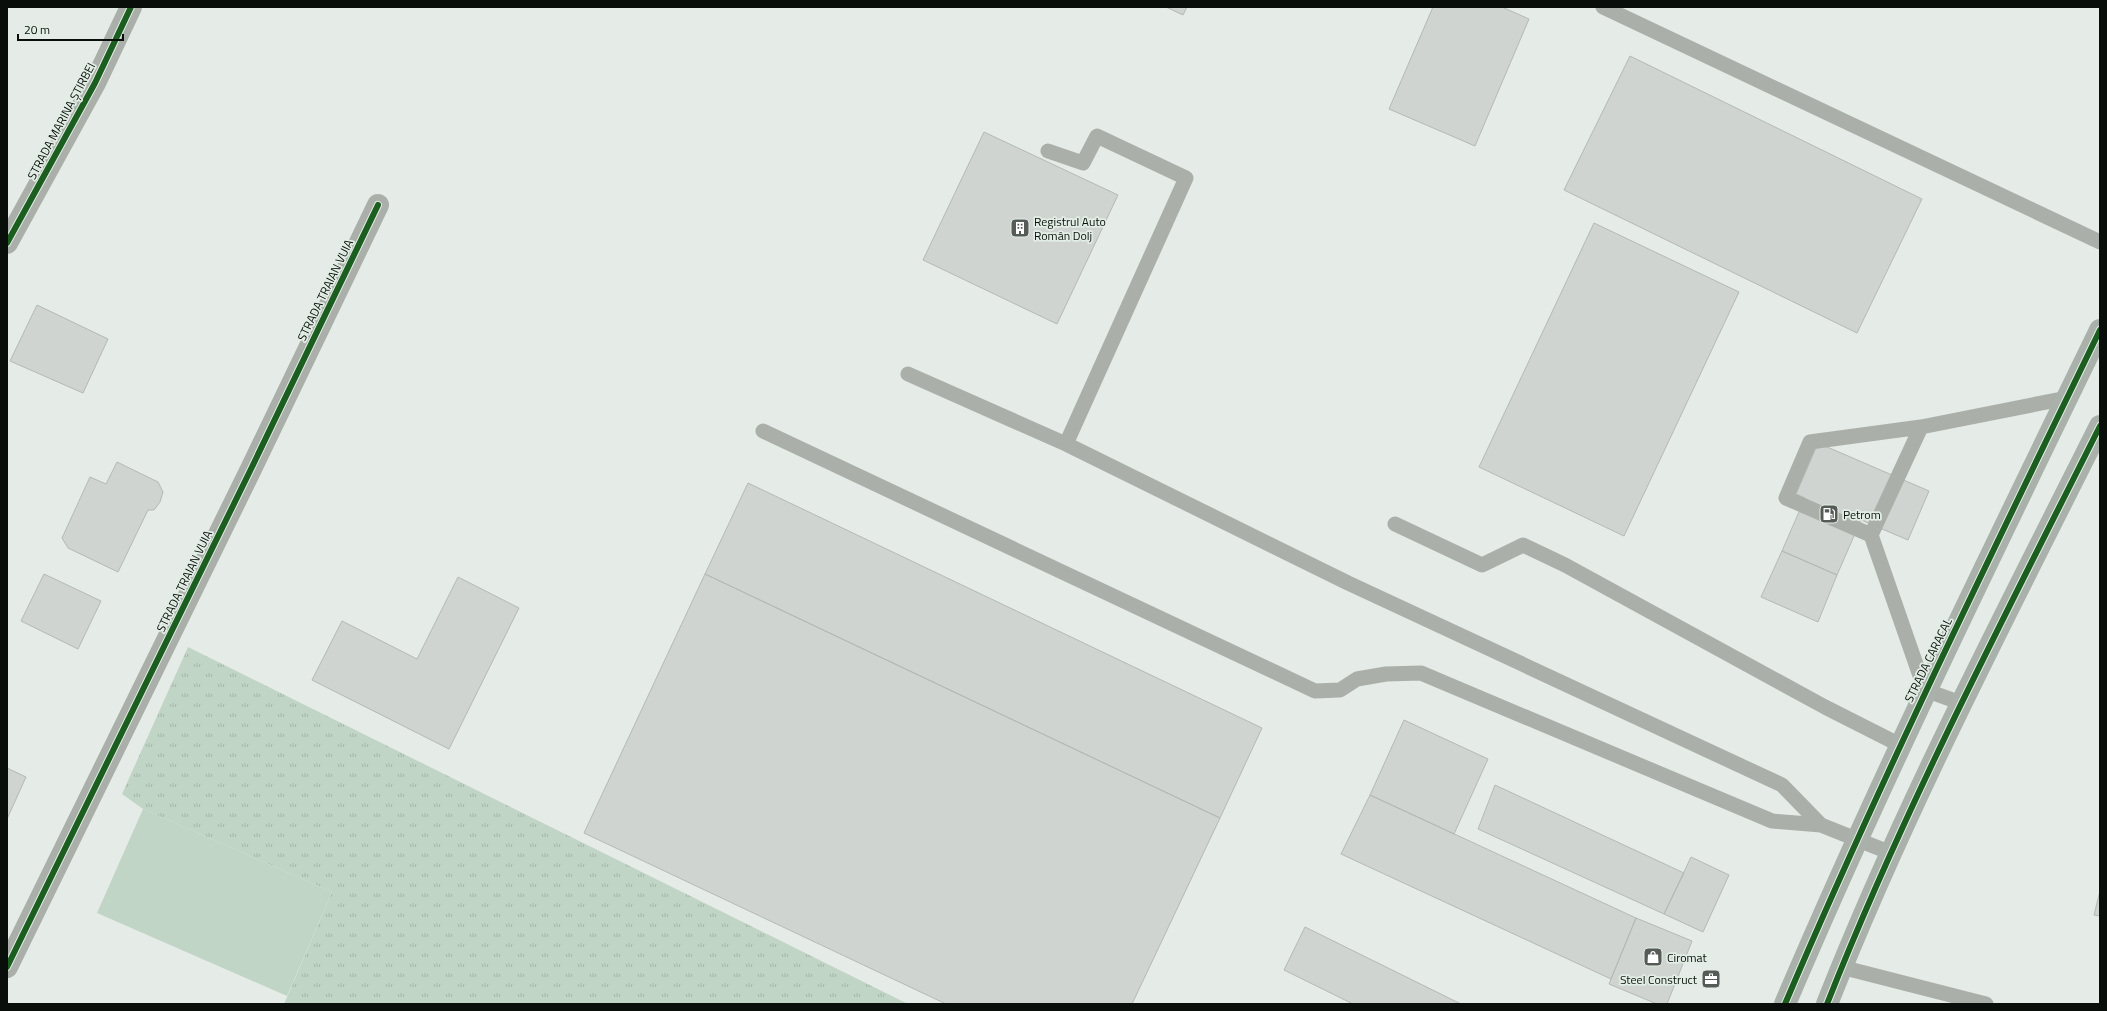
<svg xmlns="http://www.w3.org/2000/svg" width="2107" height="1011" viewBox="0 0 2107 1011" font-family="'Titillium Web',sans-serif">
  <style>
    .grass { fill: url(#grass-tufts) }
    .garden { fill: #c1d5c6 }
    .building { fill: #d0d4d1; stroke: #b4b9b5 }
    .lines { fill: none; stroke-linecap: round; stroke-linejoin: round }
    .service { stroke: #aaafaa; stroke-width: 15 }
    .minor { stroke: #aaafaa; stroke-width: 22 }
    .primary { stroke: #aab1ab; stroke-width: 22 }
    .cycleway-casing { stroke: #e2eee5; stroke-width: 8 }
    .cycleway { stroke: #1b5e20; stroke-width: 6 }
    .labels { text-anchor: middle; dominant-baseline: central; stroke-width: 3.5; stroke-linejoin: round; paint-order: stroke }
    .street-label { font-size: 12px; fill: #0a0e0b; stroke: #e2eee5 }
    .poi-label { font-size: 12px; fill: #0a0e0b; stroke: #e2eee5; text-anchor: start }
  </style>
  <defs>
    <pattern id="grass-tufts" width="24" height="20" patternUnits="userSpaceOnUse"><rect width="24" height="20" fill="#c1d5c6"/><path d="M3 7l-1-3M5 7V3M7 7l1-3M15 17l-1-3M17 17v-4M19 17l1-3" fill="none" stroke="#a4b6a9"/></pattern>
  </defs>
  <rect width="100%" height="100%" fill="#e5ebe6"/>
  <path class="grass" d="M188,647L908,1004H284L332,892L143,809L122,794Z"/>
  <path class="garden" d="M143,809L332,892L287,996L97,913Z"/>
  <path class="building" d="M1166,7H1187L1183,15Z
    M1433,7H1502L1529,19L1475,146L1389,109Z
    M1630,56L1922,199L1857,333L1564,190Z
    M984,132L1118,195L1057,324L923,260Z
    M1594,223L1739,292L1624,536L1479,467Z
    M37,305L108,339L83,393L10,361Z
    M1818,443L1929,491L1908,540L1861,520L1837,575L1782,551L1805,498L1796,494Z
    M117,462L158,482L163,492L160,502L154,510H148L118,572L68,548L62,538L90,477L106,484Z
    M748,483L1262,728L1220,818L705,574Z
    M1782,551L1837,575L1818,622L1761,597Z
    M44,574L101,601L78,649L21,621Z
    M705,574L1220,818L1132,1004H946L584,833Z
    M458,577L519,608L449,749L312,680L342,621L417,659Z
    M1404,720L1488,759L1454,834L1370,795Z
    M7,768L26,777L7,819Z
    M1495,785L1684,873L1664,914L1478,829Z
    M1370,795L1636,918L1611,979L1341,854Z
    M1691,857L1729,875L1703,932L1664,914Z
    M2100,891V916L2094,915Z
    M1636,918L1692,941L1667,1004H1657L1609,984Z
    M1305,927L1461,1004H1353L1284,970Z"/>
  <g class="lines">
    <path class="service" d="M1603,7L2100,242
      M1048,151L1083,163L1097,136L1186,178L1066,444L1348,583L1782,785L1821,825
      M908,374L1066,444
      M763,431L1315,691L1340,690L1357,679L1386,674L1421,673L1772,821L1821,825L1891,853
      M1395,524L1482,565L1523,545L1565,565L1825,707L1900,745
      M1871,535L1786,498L1810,442L1921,427
      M1961,703L1925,690L1871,535L1921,427L2067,398
      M1841,967L1986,1004"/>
    <path class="minor" d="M7,243L95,83L131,7
      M7,967L251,469L378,205"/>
    <path class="primary" d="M1785,1004C1882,776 1992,553 2100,330
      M1827,1004C1905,806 2005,616 2100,426"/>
    <g class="cycleway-casing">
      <path id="cycleway" d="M7,243L95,83L131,7
        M7,967L251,469L378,205
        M1785,1004C1882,776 1992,553 2100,330
        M1827,1004C1905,806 2005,616 2100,426"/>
    </g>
    <use href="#cycleway" class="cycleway"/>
  </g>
  <defs>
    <g id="building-square" transform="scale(1)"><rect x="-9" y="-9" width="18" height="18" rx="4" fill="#575b58" stroke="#e2eee5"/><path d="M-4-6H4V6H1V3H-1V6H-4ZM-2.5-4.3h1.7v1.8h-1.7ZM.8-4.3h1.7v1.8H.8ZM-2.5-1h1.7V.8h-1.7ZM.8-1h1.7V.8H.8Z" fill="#fff"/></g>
    <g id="fuel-square" transform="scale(1)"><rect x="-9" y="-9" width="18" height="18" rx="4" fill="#575b58" stroke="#e2eee5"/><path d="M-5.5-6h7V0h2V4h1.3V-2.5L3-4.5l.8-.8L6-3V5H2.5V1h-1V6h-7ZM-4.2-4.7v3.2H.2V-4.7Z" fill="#fff"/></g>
    <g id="shop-square" transform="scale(1)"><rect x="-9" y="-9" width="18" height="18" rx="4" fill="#575b58" stroke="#e2eee5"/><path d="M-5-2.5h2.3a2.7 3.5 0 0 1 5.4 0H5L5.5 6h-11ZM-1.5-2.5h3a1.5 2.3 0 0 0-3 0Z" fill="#fff"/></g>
    <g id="office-square" transform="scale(1)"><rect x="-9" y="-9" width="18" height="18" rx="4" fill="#575b58" stroke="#e2eee5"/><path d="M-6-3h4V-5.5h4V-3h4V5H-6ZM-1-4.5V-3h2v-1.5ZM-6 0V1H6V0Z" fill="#fff"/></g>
  </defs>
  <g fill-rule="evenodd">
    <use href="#building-square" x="1020" y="228"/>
    <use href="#fuel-square" x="1829" y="514"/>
    <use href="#shop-square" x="1653" y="957"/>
    <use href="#office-square" x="1711" y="979"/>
  </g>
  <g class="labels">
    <g class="street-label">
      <text transform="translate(61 121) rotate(-62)">STRADA MARINA ȘTIRBEI</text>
      <text transform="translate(325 290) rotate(-64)">STRADA TRAIAN VUIA</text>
      <text transform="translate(184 581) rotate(-64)">STRADA TRAIAN VUIA</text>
      <text transform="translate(1928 660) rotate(-64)">STRADA CARACAL</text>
    </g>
    <g class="poi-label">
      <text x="1034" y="221">Registrul Auto<tspan x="1034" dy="14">Român Dolj</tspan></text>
      <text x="1843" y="514">Petrom</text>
      <text x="1667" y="957">Ciromat</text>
      <text x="1697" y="979" text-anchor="end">Steel Construct</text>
    </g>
  </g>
  <rect width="2107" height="1011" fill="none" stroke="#0a0e0b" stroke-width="16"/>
  <path d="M18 34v6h105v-6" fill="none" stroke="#0a0e0b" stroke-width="2"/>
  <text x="24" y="34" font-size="12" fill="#0a0e0b" stroke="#e2eee5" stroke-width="3" paint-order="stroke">20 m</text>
</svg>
